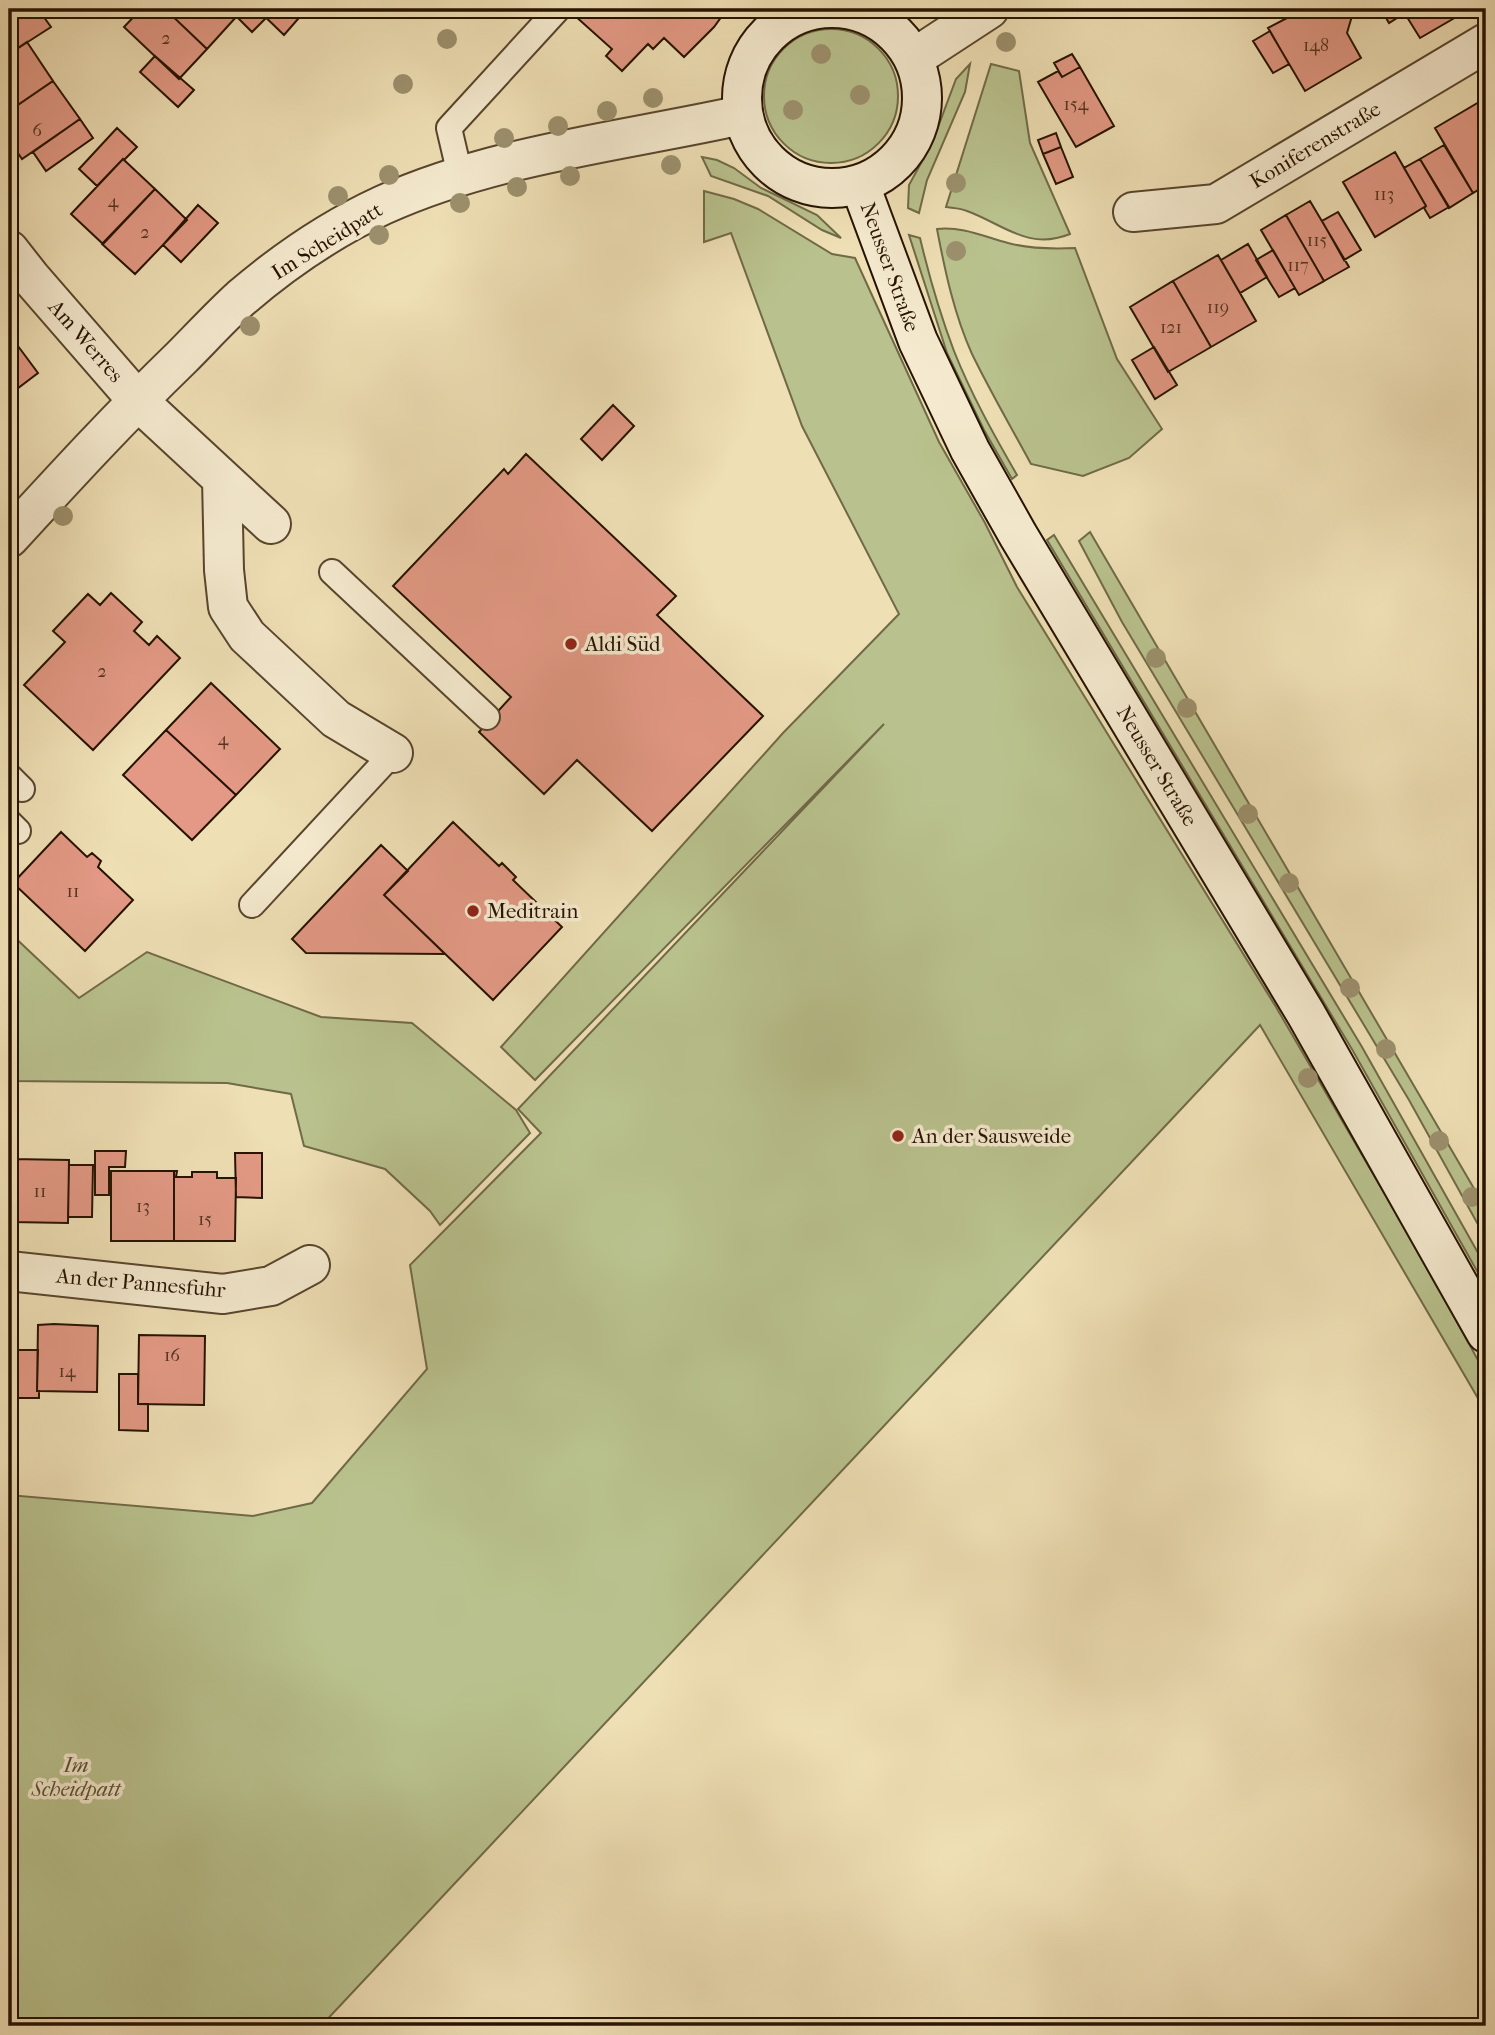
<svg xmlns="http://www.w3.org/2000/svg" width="1495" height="2035" viewBox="0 0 1495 2035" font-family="'IM FELL French Canon',serif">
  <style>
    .green { fill: #b9c28e; stroke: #706a47; stroke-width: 2 }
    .building { fill: #e39985; stroke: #261200; stroke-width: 2 }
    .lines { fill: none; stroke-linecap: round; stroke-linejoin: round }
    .lane-casing { stroke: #58452d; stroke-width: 28 }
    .street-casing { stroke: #58452d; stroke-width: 42 }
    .secondary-casing { stroke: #261200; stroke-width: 42 }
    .lane { stroke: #f5eacf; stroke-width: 24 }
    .street { stroke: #f5eacf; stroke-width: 38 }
    .secondary { stroke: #f5eacf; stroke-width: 38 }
    .tree { fill: #9c906d }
    .poi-dot { fill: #8f2418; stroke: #f5eacf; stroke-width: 2.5 }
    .labels { text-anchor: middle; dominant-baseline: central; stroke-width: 7; stroke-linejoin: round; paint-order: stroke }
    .number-label { font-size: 18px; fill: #553421 }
    .street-label { font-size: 21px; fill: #261200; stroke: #f5eacf }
    .poi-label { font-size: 21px; fill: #261200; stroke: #f5eacf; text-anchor: start }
    .park-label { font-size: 21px; font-style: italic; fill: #595032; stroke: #f5eacf }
  </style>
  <rect width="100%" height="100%" fill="#efdfb5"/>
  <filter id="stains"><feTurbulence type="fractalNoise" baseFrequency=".00286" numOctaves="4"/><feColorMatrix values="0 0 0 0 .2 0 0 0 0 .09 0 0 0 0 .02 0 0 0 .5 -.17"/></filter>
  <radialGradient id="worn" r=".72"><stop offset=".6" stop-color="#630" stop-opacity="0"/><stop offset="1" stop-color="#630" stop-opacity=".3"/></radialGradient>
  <path class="green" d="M764 96a67 67 0 1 1 134 0a67 67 0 1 1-134 0Z
    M970,64L965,92L927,180L919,213L908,208L909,185L932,143L956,79Z
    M991,64L1019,71L1030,143L1070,234C1028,251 1003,224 967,211C961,208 953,208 946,207Z
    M702,157L717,160L734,168L761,188L817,215L841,238L822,230L768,196L711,176Z
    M704,191L734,199L758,209L832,254L855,258L939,442L985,523L1017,587L1276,1007L1429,1270L1486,1375V1412L1260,1025L321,2026H9V1495L253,1516L312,1503L427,1369L410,1265L541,1133L518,1109L884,724L535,1080L501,1047L783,733L899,614L802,426L731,233L704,242Z
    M937,229C962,226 985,237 1008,243C1030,249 1053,249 1075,248L1117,359L1162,429L1129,458L1083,476L1031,464C1011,427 990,391 972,354C954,314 945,271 937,229Z
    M909,235L920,238C929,276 940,314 954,351C971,394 994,435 1017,475L1012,479L984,430L947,353Z
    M1090,532L1486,1209V1239L1409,1100L1122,622L1079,541Z
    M1054,535L1362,1047L1486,1267V1287L1353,1051L1047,540Z
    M9,932L79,998L147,952L321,1017L412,1023L516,1110L530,1133L440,1225L430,1211L385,1169L304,1146L291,1094L227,1083L10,1081L9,1080Z"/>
  <path class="building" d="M29,9H38L51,27L9,54V23Z
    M141,9H165L207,49L179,79L124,27Z
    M165,9H229L237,16L207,49Z
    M229,9H257L266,18L252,32Z
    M257,9H288L298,19L284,35Z
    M580,9H727L714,27L684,57L664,38L653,49L648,44L622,71L606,56L612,49L574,15Z
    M1289,9H1333L1335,11L1352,16L1347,33L1361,58L1305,91L1268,28L1287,18Z
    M1381,9H1402L1405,13L1389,23Z
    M1402,9H1470L1420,38Z
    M1270,31L1289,64L1273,73L1253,41Z
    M27,42L53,81L9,111V54Z
    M1072,54L1080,67L1062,77L1054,63Z
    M155,56L194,90L178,107L140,72Z
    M1080,67L1114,126L1076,147L1038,82L1058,71L1062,77Z
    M53,81L80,119L22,159L9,140V111Z
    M1486,98V185L1473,193L1435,128Z
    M80,119L93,138L46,171L33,152Z
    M117,128L137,147L124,160L123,159L97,186L79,169Z
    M1056,133L1061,147L1043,154L1038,140Z
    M1444,145L1473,193L1449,208L1420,159Z
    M1061,147L1073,177L1056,184L1043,154Z
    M1395,152L1426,206L1375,237L1343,182Z
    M123,159L155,189L103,244L71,214Z
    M1420,159L1449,207L1430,218L1424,208L1426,206L1404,168Z
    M155,189L187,220L135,274L102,244Z
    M1310,201L1349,267L1324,281L1286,215Z
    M198,205L218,223L181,262L163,245Z
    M1338,212L1361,250L1344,260L1322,221Z
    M1286,215L1324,281L1299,295L1261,230Z
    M1248,244L1267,277L1240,293L1221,260Z
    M1273,250L1295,288L1279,297L1256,260Z
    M1218,255L1256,321L1211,347L1173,281Z
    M1173,281L1211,347L1168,372L1130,307Z
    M9,334L38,373L9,395Z
    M1154,347L1177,385L1155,399L1132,360Z
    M613,405L634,426L602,460L581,439Z
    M526,454L676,596L657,615L763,716L652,831L577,760L544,794L479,732L511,697L393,586L504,469L508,474Z
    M111,593L142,622L134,631L149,645L157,636L180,658L93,750L24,685L65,642L53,631L88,594L100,605Z
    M211,683L280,749L236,795L166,730Z
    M166,730L236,795L192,840L123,775Z
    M453,822L499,866L502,863L516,877L513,880L562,927L493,1000L384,895Z
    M61,832L87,857L92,853L101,861L98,867L133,900L85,951L13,883Z
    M381,845L408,871L384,895L445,954L306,953L292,939Z
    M95,1151H126L125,1167H109V1195H95Z
    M235,1153H262V1198L236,1197Z
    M9,1159H12V1222H9Z
    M12,1159L69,1160L68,1223L12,1222Z
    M69,1165H93L92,1217H68Z
    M111,1171H174V1241H111Z
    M174,1171H177L176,1177H192V1172H217V1178H236L235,1241H174Z
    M54,1324L98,1326L97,1392L37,1391L38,1325Z
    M139,1335L205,1336L204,1405L138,1404Z
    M16,1350H38L37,1391H39V1398H16Z
    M119,1374H138V1404H148V1431L119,1430Z"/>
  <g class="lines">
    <g class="lane-casing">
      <path id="lane" d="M460,175L449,128L558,9
        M332,572L487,717
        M9,776L22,789
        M9,822L18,831
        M252,905L393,753"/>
    </g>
    <g class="street-casing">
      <path id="street" d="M914,58L989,9
        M1133,212L1216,204L1486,43
        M9,250L31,278L137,400L271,524
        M222,479L224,570L228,607L247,636L336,719L393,753
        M9,538C65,477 121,416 181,358C201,338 220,317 241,298C283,262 333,228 383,205C493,155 624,141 742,115
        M9,1271L223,1294L271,1286L310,1265"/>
    </g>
    <g class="secondary-casing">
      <path id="secondary" d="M742 98a90 90 0 1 1 180 0a90 90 0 1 1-180 0Z
        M860,185L918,341L970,450L1018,535L1306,1014L1486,1333"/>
    </g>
    <use href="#lane" class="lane"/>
    <use href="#street" class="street"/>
    <use href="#secondary" class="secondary"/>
  </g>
  <g class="tree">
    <circle cx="447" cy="39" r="10"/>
    <circle cx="1006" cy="42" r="10"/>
    <circle cx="821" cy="54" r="10"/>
    <circle cx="403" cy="84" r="10"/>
    <circle cx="860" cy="95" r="10"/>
    <circle cx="653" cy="98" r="10"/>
    <circle cx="793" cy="110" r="10"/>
    <circle cx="607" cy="111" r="10"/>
    <circle cx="558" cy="126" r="10"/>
    <circle cx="504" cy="138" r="10"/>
    <circle cx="671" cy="165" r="10"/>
    <circle cx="389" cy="175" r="10"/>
    <circle cx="570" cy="176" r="10"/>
    <circle cx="956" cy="183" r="10"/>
    <circle cx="517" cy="187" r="10"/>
    <circle cx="338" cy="196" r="10"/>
    <circle cx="460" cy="203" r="10"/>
    <circle cx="379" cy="235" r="10"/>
    <circle cx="956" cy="251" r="10"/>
    <circle cx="250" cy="326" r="10"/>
    <circle cx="63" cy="516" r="10"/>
    <circle cx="1156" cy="658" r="10"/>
    <circle cx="1187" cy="708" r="10"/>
    <circle cx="1248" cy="814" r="10"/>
    <circle cx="1289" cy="883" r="10"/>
    <circle cx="1350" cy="988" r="10"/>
    <circle cx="1386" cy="1049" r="10"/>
    <circle cx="1308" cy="1078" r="10"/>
    <circle cx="1439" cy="1141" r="10"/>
    <circle cx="1472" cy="1197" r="10"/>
  </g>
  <g class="poi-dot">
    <circle cx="571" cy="644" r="7"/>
    <circle cx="473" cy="911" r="7"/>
    <circle cx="898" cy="1136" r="7"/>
  </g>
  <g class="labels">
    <g class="number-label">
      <text x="166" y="38">2</text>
      <text x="1316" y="45">148</text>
      <text x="1076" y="104">154</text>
      <text x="37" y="130">6</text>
      <text x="1384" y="194">113</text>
      <text x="113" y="201">4</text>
      <text x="145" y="232">2</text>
      <text x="1317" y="240">115</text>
      <text x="1298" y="265">117</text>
      <text x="1218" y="307">119</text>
      <text x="1171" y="327">121</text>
      <text x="102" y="671">2</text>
      <text x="223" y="739">4</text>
      <text x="73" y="891">11</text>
      <text x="40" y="1191">11</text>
      <text x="143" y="1206">13</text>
      <text x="205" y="1219">15</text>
      <text x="172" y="1355">16</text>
      <text x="67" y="1371">14</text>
    </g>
    <g class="street-label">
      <text transform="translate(1315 145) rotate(-31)">Koniferenstraße</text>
      <text transform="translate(327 241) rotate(-32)">Im Scheidpatt</text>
      <text transform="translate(890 267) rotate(70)">Neusser Straße</text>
      <text transform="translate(86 341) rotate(49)">Am Werres</text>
      <text transform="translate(1157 766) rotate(59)">Neusser Straße</text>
      <text transform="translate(141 1283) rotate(5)">An der Pannesfuhr</text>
    </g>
    <g class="poi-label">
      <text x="585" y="644">Aldi Süd</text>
      <text x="487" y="911">Meditrain</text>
      <text x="912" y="1136">An der Sausweide</text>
    </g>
    <g class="park-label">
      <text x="76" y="1765">Im<tspan x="76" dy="24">Scheidpatt</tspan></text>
    </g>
  </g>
  <rect width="1495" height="2035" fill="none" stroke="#efdfb5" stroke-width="35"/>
  <rect x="10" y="10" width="1474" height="2014" fill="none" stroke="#261200" stroke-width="3.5"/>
  <rect x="18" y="18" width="1460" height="2000" fill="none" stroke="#261200" stroke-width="2"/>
  <rect width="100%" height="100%" filter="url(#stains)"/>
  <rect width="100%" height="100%" fill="url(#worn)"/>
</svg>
